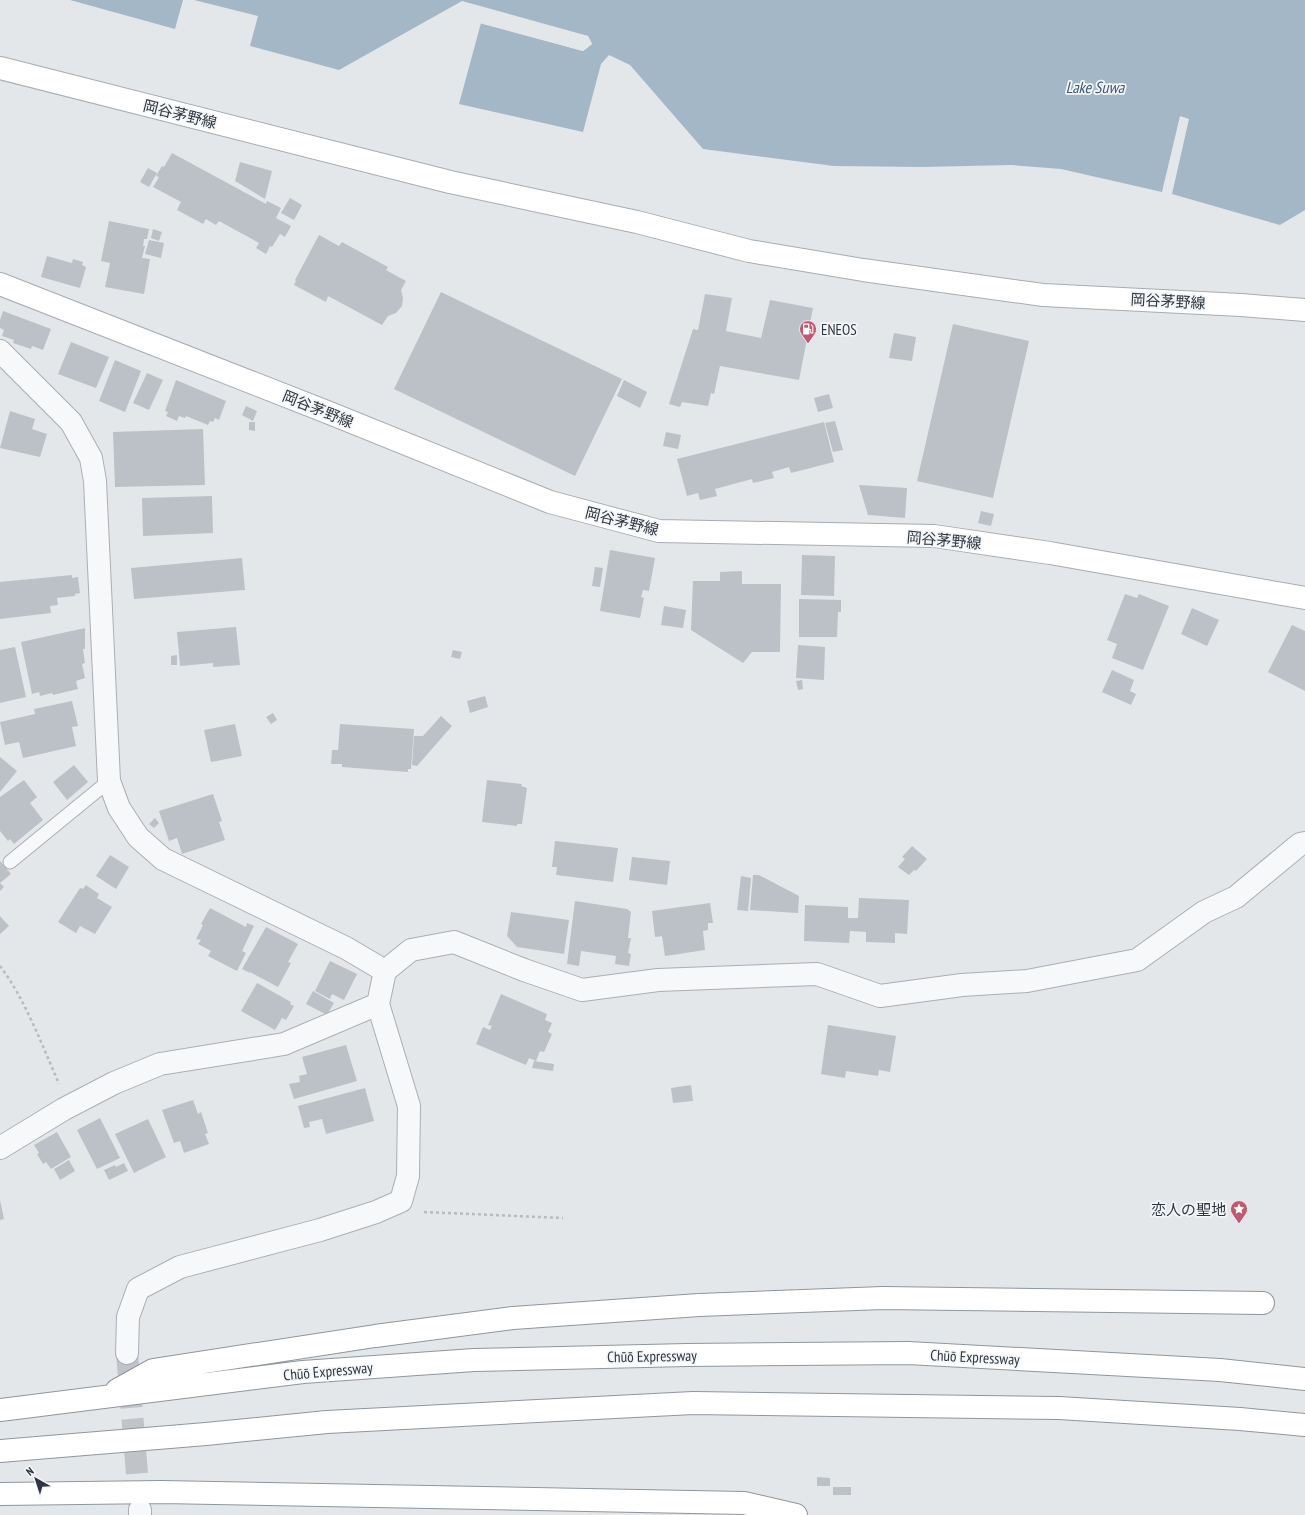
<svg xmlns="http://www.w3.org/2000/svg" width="1305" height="1515" viewBox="0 0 1305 1515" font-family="'PT Sans Narrow','Noto Sans JP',sans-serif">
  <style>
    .water { fill: #a4b7c6 }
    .pier { fill: #e4e7ea }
    .building { fill: #bcc1c7 }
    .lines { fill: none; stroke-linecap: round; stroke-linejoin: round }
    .street-tunnel { stroke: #c0c4c8; stroke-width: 22; stroke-dasharray: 22 11; stroke-linecap: butt }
    .lane-casing { stroke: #aaaeb4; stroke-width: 15 }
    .street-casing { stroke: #aaaeb4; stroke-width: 24 }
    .primary-casing { stroke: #a5acb5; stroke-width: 24 }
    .highway-casing { stroke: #8d969f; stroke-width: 24 }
    .path { stroke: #b7babe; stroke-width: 2.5; stroke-dasharray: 3 3; stroke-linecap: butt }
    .lane { stroke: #f7f8f9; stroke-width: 13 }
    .street { stroke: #f7f8f9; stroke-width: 22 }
    .primary { stroke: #fff; stroke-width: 22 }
    .highway { stroke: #fff; stroke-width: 22 }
    .labels { text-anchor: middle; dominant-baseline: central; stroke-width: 3.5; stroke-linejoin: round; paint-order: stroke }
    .street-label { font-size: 15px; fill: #2e3641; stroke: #f4f6f8 }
    .poi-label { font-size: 15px; fill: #2e3641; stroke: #f4f6f8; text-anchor: start }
    .water-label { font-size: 16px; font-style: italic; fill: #3c5771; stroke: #f4f6f8 }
  </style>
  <rect width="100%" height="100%" fill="#e4e7ea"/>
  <path class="water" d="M70,0H183L175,29Z
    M194,0H1305V210L1280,225L1172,194L1189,119L1180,116L1162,192L1061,169L1011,165L923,167L834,166L703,149L630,65L609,55L601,64L583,132L459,104L481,23L583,51L592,44L588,36L462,1L339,70L250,46L258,16Z"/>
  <path class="pier" d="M481,21L582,49L590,43L587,38L541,25L588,36L592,44L583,51L479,23Z"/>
  <path class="building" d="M172,153L266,204L267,201L281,208L276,218L291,226L285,237L280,234L272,247L270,246L266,254L256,248L259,243L219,221L216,225L206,219L203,224L177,210L181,202L153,187L159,177L156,176L162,166L164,167Z
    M240,162L272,171L265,199L235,181Z
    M148,168L157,173L149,187L140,182Z
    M290,198L302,205L294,220L281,213Z
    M109,221L149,229L147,239H144L143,246H145L142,258L150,259L144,294L105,287L110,263L101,261Z
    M153,229L162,232L159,241L151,238Z
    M319,235L339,246L342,242L388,267L386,270L406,281L401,290L403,298L402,306L396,313L388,316L382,325L328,296L326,302L294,285L296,281L295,280Z
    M149,240L164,243L161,258L145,254Z
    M47,256L72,263L73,259L83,262L82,265L86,267L80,288L41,277Z
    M441,292L622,379L575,476L394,389Z
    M705,294L732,298L726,331L761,338L770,300L813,308L799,380L720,366L714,394L711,393L708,406L682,402L680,407L669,404L693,329L698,330Z
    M3,311L51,329L43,350L32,346L31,349L13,343L14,340L2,336L4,330L0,328V320Z
    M953,324L1029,341L993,498L917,481Z
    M894,333L916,337L912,361L889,358Z
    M71,342L109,357L96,388L58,374Z
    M115,360L141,371L125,412L99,401Z
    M147,373L163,380L149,410L133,403Z
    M176,380L226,401L219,420L215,418L213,422L210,421L208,425L186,416L185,418L179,416L177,421L166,416L168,412L165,411Z
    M624,380L647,392L640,408L617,396Z
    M829,394L833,408L818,412L814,398Z
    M246,406L257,411L253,421L242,415Z
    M10,411L35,419L32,429L47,434L40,457L0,448Z
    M835,421L843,450L833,452L825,423Z
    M249,422H255V431L249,430Z
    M824,422L834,462L791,473L789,467L772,472L774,478L753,483L752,479L715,489L717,496L700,500L698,493L687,496L677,459Z
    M203,429L205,485L115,487L113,432Z
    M666,432L681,435L678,449L663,446Z
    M859,485L907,488L905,518L868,515Z
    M212,496L213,533L143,536L142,498Z
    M981,511L994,514L991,526L978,523Z
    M610,550L655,558L649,591L643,590L641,597L644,598L640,618L600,611Z
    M802,555L835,556L834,596L801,595Z
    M242,558L245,590L134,599L131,568Z
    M595,567L603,568L600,587L592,586Z
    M742,571V584H781L780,652H752L743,663L691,630L693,581H720V572Z
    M72,575V578L78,577L80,593L75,594V596L57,598L58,605L50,606L51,613L0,619V582Z
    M1125,594L1137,598L1139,594L1169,606L1143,670L1112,658L1117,644L1107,640Z
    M799,599L841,600V612H838L837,637H799Z
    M664,606L686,610L683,628L661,625Z
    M1192,608L1219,620L1207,646L1181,634Z
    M1292,625L1305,631V691L1268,672Z
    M236,627L240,665L213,667V663L180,666L177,632Z
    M85,628V649H83L85,663L82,664L85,678L76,681L78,689L53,695L52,693L40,696L39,692L32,694L21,642Z
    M798,645L825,647L824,680L796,678Z
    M15,647L26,697L0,703V650Z
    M453,650L462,652L460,659L451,657Z
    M177,655V665H171V656Z
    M1112,670L1134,680L1130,691L1136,694L1131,705L1102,692Z
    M802,680L803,689L798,690L796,681Z
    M485,696L488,707L470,713L467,701Z
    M72,701L78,726L72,727L76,746L23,758L19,742L5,745L0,722L35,714L34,709Z
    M273,713L277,720L271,724L266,717Z
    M441,716L452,726L417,766L412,765L414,736H423Z
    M235,724L242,756L211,762L204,730Z
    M340,724L414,729L411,769H408V772L342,767V764H331L332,750H338Z
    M0,757L17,771L0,792Z
    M74,765L88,782L67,800L53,782Z
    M24,780L37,797L30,803L43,820L14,844L10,839L8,841L0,831V797Z
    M487,780L522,784L521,786L527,788L522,824H517V826L482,822Z
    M213,794L222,821L219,822L225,840L182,854L177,838L169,841L159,811Z
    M155,818L159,823L154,828L149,824Z
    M555,841L618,848L613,882L556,875L557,867H552Z
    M912,846L927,859L916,871L914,870L909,875L898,867L905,859L902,857Z
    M110,855L129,867L116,889L96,876Z
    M632,857L670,861L667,885L629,880Z
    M0,861L11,874L0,883L4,887L0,891Z
    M753,875H759L799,896L798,913L750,910Z
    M741,876L751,878L748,911L737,910Z
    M86,885L99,894L97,898L112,907L95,934L80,926L76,933L58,922L80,888L83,889Z
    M859,898L909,900L907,934L895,933V943L866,942V932L850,931L849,943L804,941L805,905L848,907V918H858Z
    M575,901L627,909L631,912L628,938H631L628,953L631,954L629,966L615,964L616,956L581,951L579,966L567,964Z
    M710,903L713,923H708V930L703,931L705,950L665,956L662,936L655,937L652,911Z
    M210,908L246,927L247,923L254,926L242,951L246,953L237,971L208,956L211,951L198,944L201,940L196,939L203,925L201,924Z
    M511,912L569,920L564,954L517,947L507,936Z
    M0,916L9,926L0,934Z
    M266,927L298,944L288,962L291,963L278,987L250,972V973L242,969Z
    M330,961L357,974L344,1000L332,994L330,999L315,991Z
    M257,983L291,1002L290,1004L294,1006L286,1020L282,1018L275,1030L241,1011Z
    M313,991L334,1003L327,1015L306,1004Z
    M501,994L547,1014L545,1020L552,1023L548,1032L552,1034L544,1052L540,1051L536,1061L529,1058L526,1065L476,1044L483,1027L490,1030L492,1026L488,1025Z
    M828,1025L896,1036L890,1072L879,1070L878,1076L846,1071L845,1078L821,1074Z
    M346,1045L357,1081L294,1099L289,1084L300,1082L299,1076L307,1074L302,1057Z
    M534,1061L554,1064L553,1071L532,1068Z
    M691,1085L693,1101L673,1103L671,1088Z
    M365,1088L374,1121L326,1134L322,1119L309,1122L310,1127L304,1128L298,1106Z
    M193,1100L198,1114L201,1112L208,1133L205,1134L209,1144L184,1153L180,1141L174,1143L162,1110Z
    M100,1118L120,1158L97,1169L77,1130Z
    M148,1119L166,1157L134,1173L115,1134Z
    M57,1132L71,1157L51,1169L46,1162L43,1164L37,1154L39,1153L34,1145Z
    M69,1160L75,1171L60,1180L54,1169Z
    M124,1163L128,1171L109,1180L104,1170L115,1165L116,1167Z
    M0,1200L4,1219L0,1220Z
    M817,1477L830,1478V1486H817Z
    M833,1487H851V1495H833Z"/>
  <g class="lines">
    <path class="street-tunnel" d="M127,1353L140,1510"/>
    <g class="lane-casing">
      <path id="lane" d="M10,862L109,781"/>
    </g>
    <g class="street-casing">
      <path id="street" d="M0,351L71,422L91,458L95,481L109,781L119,808L138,837L163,859L346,948L385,971
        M0,1148L64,1109L114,1083L160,1064L284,1044L378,1004
        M127,1353L128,1317L138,1289L180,1267L320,1230L376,1212L401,1201L408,1176L409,1106L378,1004L385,971L411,950L454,942L524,970L582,990L658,980L817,974L880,996L962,985L1027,981L1137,960L1204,912L1236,897L1300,844L1305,843
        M140,1510V1515"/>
    </g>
    <g class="primary-casing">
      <path id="primary" d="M0,68L450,182L637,222L749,251L863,270L1043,295L1241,305L1305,310
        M0,284L327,412L550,502L659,531L934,536L1050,553L1305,598"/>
    </g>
    <g class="highway-casing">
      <path id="highway" d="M117,1390L153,1370L375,1336L513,1318L699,1305L883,1298L1263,1303
        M0,1410L303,1372L474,1360L687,1355L908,1353L1220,1370L1305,1379
        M0,1451L206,1434L327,1422L693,1403L1059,1408L1240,1419L1305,1425
        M0,1494L161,1492L744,1503L796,1515"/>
    </g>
    <path class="path" d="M0,966C24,997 43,1047 59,1084
      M424,1212L563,1218"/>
    <use href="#lane" class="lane"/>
    <use href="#street" class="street"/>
    <use href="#primary" class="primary"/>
    <use href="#highway" class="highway"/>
  </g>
  <defs>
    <g id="fuel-pin" transform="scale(0.9)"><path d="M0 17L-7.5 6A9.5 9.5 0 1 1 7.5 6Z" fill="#c05970" stroke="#f4f6f8"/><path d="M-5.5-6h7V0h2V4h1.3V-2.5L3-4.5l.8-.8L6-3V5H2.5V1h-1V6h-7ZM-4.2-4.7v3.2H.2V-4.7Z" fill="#fff"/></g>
    <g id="sight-pin" transform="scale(0.9)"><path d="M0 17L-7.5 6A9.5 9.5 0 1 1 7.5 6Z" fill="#c05970" stroke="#f4f6f8"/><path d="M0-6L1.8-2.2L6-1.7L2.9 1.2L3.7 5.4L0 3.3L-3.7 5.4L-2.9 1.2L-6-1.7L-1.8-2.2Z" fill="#fff"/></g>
  </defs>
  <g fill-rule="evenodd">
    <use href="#fuel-pin" x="808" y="329"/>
    <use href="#sight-pin" x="1239" y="1209"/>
  </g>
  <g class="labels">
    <g class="street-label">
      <text transform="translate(180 114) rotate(14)">岡谷茅野線</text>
      <text transform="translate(1168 301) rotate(3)">岡谷茅野線</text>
      <text transform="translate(318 409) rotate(22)">岡谷茅野線</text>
      <text transform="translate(622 521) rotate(14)">岡谷茅野線</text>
      <text transform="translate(944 540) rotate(5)">岡谷茅野線</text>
      <text transform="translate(652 1356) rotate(-1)">Chūō Expressway</text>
      <text transform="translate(975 1357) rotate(3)">Chūō Expressway</text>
      <text transform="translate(328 1371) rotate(-5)">Chūō Expressway</text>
    </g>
    <g class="poi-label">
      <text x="821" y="329">ENEOS</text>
      <text x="1226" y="1209" text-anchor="end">恋人の聖地</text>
    </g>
    <g class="water-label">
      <text x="1095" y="87">Lake Suwa</text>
    </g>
  </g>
  <g transform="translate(36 1479) rotate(321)" stroke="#f4f6f8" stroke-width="3" paint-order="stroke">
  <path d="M0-3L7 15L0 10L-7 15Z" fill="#2e3641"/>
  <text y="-6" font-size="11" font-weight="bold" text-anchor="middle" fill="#2e3641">N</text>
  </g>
</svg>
